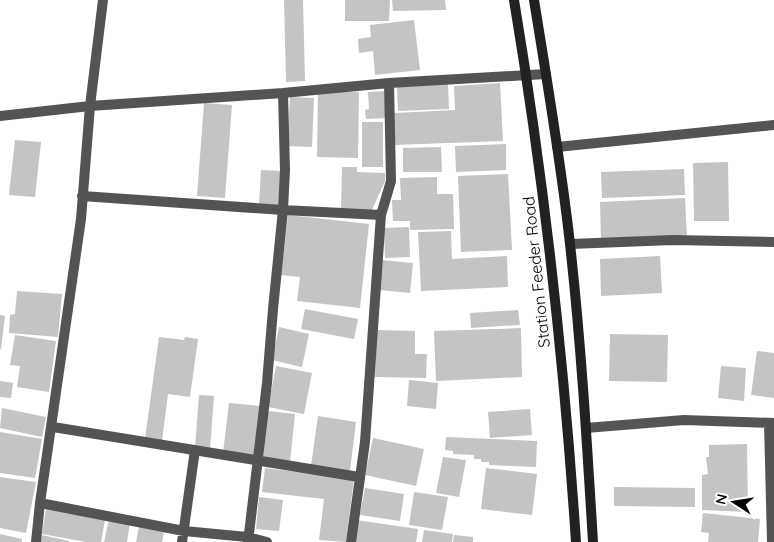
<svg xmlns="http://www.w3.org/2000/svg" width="774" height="542" viewBox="0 0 774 542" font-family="Quicksand,sans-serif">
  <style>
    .building { fill: #c4c4c4 }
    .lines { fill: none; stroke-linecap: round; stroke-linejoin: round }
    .street { stroke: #545454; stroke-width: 10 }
    .secondary { stroke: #212121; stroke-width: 10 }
    .labels { text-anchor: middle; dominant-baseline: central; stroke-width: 4; stroke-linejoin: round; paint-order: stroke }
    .street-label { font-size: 16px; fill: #000; stroke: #fff }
  </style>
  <rect width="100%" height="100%" fill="#fff"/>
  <path class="building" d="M284,0H303L305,81L286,82Z
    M345,0H390L389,21H345Z
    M392,0H445L446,10L393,11Z
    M414,20L420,70L375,75L373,51L359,53L358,39L371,37L370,25Z
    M500,83L503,141L395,145L394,113L455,110L454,86Z
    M448,84L449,109L398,111L397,87Z
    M318,91L359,92L358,158L317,157Z
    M385,91L387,118L366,119L365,110L369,109L368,92Z
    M290,97L314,98L312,147L287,146Z
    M204,103L232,105L225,198L197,196Z
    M362,122H383V167H362Z
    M15,140L41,142L35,197L9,195Z
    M506,144V170L456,172L455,146Z
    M441,147L442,172H403V148Z
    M728,162L729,221H694L693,163Z
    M342,167H357V172L385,173V181L372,210L341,209Z
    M684,169L685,195L602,198L601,172Z
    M261,170L282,171L281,205H259Z
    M508,174L512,250L461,252L458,176Z
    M437,177V194H453L454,229L410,230V221H393L392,200H401L400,178Z
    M685,198L687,236L601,241L600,202Z
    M288,215L369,224L360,308L297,301L300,277L281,275Z
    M409,227L410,257L385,258L384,228Z
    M451,231L452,259L507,256L508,287L421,291L418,232Z
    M660,256L662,293L601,296L600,259Z
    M381,260L413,263L410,293L379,290Z
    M17,291L62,294L58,337L9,333L10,315L15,314Z
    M305,309L358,319L354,339L301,329Z
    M518,310L520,325L471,328L470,313Z
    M0,315L5,316L1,349H0Z
    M279,327L309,334L302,367L272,360Z
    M521,328L522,377L436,381L434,331Z
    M376,330L415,331V354H427L426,378L375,377Z
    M610,334L668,335L667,382L609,381Z
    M15,335L56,341L49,392L17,387L20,366L10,365Z
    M159,337L184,340L185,337L198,339L190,397L168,394L162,441L145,439Z
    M757,351L774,353V398L751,395Z
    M276,366L312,373L304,414L268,407Z
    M721,366L746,368L744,401L718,398Z
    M409,380L438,383L436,409L407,406Z
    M0,381L13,383L11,398L0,397Z
    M199,395L214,396L210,449L195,448Z
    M229,403L260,406L255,456L223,453Z
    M2,408L46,417L42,437L0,428Z
    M530,409L532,435L490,438L488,412Z
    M268,411L295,414L290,462L263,459Z
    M318,416L356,422L350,471L311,466Z
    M0,432L42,439L35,478L0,473Z
    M446,437L537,441L536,467L489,465V462H481V459H474V455L453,454V451L445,450Z
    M373,438L424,449L416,486L365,475Z
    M747,444L748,512L702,510V475L708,474L706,457H709V445Z
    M443,457L466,460L459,497L436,493Z
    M265,468L354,479L346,542L319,540L324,499L262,492Z
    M486,468L537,474L532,515L481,509Z
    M0,477L36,482L26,533L0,528Z
    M614,487L695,488V507L614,506Z
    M365,488L404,494L400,521L360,515Z
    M414,492L448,497L442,530L409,525Z
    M259,497L283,500L279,531L256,529Z
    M46,509L105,520L101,542H86L42,534Z
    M703,513L760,519L758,542H708L709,533L701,532Z
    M109,519L130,523L127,542H104Z
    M356,520L418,529L416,542H353Z
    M139,527L164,532L162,542H136Z
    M424,530L453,534L452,542H422Z
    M0,534L22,539V542H0Z
    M42,535L69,541V542H40Z
    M454,535L473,537V542H453Z"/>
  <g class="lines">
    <path class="street" d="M0,116L90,106L283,93L389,83L546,74
      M557,147L774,125
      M82,196L283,210L381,215
      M570,244L673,240L774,242
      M769,423L772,542
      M53,427L359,477
      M586,428L684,420L774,423
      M40,503L184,531L247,537L267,542
      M36,542L40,503L81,219L90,106L103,0
      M182,542L195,450
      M248,542L267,383L273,309L283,210L285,170L283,93
      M351,542L365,442L381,215L391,181L389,83"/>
    <path class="secondary" d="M514,0C544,180 564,360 576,542
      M534,0C547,81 561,162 570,244C581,343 587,443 593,542"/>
  </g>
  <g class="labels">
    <g class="street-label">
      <text transform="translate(536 272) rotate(-96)">Station Feeder Road</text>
    </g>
  </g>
  <g transform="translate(734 502) rotate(282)" stroke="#ffffff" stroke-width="4" paint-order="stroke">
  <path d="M0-4L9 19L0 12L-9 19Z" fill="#000000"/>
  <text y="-8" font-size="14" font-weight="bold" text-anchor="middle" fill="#000000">N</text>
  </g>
</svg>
